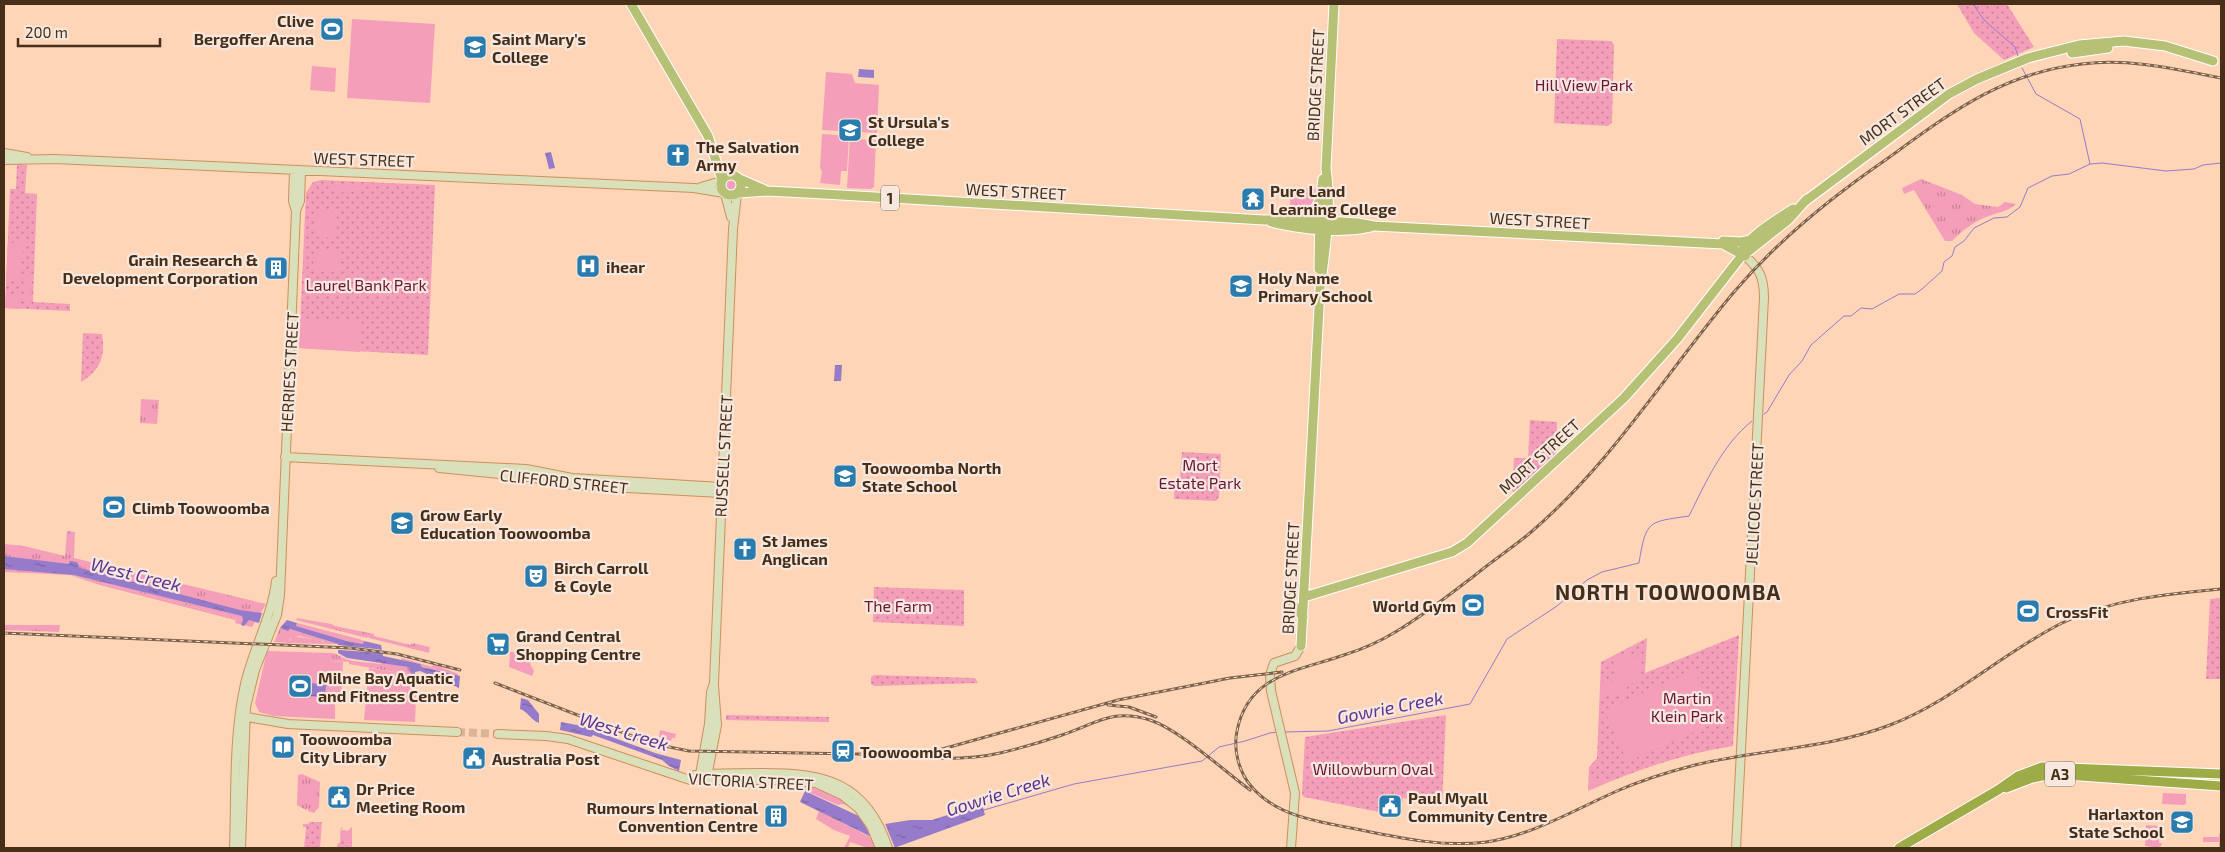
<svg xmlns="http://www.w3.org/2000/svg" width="2225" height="852" viewBox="0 0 2225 852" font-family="'Exo 2',sans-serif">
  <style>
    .grass { fill: url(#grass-tufts) }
    .park { fill: url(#park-dots) }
    .garden { fill: #f49eba }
    .water { fill: url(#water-ripples) }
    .pier { fill: #fed5b7 }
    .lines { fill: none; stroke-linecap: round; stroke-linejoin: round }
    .stream { stroke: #967bcb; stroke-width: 1 }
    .secondary-tunnel { stroke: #d9b497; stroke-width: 8; stroke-dasharray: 8 4; stroke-linecap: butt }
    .secondary-casing { stroke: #ce8f5d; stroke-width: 10 }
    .primary-casing { stroke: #fff; stroke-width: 11 }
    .trunk-casing { stroke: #fff; stroke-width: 11 }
    .secondary { stroke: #dae0ba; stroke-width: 8 }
    .primary { stroke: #b6c176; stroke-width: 9 }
    .trunk { stroke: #9eac48; stroke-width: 9 }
    .rail-casing { stroke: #80624a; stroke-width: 3 }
    .rail { stroke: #f6e8de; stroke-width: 1; stroke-dasharray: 4; stroke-linecap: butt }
    .labels { text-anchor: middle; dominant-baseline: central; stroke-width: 4.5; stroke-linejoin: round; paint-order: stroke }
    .shield { fill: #f6e8de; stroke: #7c6653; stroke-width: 1 }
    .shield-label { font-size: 15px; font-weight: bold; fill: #472e18 }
    .poi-label { font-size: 16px; font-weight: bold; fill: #472e18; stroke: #f6e8de; text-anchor: start }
    .park-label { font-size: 16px; fill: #6a163b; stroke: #f6e8de }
    .street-label { font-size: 16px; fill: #472e18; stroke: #f6e8de }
    .water-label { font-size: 18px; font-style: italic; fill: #5b3393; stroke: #f6e8de }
    .district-label { font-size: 21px; font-weight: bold; letter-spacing: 1px; fill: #472e18; stroke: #f6e8de }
  </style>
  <defs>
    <pattern id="grass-tufts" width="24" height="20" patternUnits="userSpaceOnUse" patternTransform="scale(1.25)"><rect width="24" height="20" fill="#f49eba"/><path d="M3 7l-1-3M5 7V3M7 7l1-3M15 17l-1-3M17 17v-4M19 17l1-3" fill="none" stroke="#c78196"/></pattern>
    <pattern id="park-dots" width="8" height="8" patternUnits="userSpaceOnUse" patternTransform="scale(1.25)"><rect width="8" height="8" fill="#f49eba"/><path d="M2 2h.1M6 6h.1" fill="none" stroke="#c78196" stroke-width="1.8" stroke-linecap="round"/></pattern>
    <pattern id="water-ripples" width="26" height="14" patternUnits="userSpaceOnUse" patternTransform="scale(1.25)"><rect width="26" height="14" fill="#967bcb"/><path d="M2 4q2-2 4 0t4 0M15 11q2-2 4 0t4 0" fill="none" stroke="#7c65a4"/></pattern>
  </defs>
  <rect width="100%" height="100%" fill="#fed5b7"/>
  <path class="grass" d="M1921,179L1962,195L1975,204L1998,207L2005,202L2016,204C2005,213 1998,212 1986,217C1973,222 1962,231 1952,241H1945L1914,190L1904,194L1902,188Z
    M1291,188L1318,189L1316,205L1300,213L1289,215Z
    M141,399L159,400L157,424L140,423Z
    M67,531L75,532L74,558L266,604L252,627L235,623L236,618L70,575L4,572V544L24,546L65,556Z
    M297,618L331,624L335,626L374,634V636L411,645L412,643L430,647L429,653L369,638L368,636L367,638L296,620Z
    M4,625H60L59,632L4,630Z
    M280,628L290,629L338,644H326L323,641L299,636L290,638V643L274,642Z
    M330,653C338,653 341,658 349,660C360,663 370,662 381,664L382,662L408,667L411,674L417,676L349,664V662L330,661Z
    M302,774L320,782L319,807L314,813L308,811V808L306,810L297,805L298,775Z"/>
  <path class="park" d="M1957,4H2007L2034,47L2004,60L1974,33Z
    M1557,39L1611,41L1614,45L1612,123L1608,126L1554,123Z
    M17,164L27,165L25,193L37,194L33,302L70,304V311L5,308L10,189H16Z
    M321,180L435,185L428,355L299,348L306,193L313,182Z
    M83,333L102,334C106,356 100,371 81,382Z
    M1530,420L1557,422L1556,454L1514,492L1512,491L1514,458H1528Z
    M1182,452L1221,454L1219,497L1216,501L1174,499L1175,478L1180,477Z
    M874,587L964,590V626L873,622Z
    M2221,598V679H2206L2210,599Z
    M1739,635L1733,746C1682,754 1636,770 1588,791L1589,767L1597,758L1601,662L1647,638L1645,673Z
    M874,675L975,678L978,683L874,686L871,684V677Z
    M726,715L829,717V722L726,720Z
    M1446,715L1442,805L1403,798L1399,816L1304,797L1302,794L1305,737Z
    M310,822H322L320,848H304L306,827H303V824H308Z
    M343,827L341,830L348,831L352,827V848H337L338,843H340L341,828Z"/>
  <path class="garden" d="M352,19L435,24L430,103L347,98Z
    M312,66L336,68L335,92L310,90Z
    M826,72L852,74L855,83L879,85L877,133L822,130Z
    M822,134L849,136L847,171H841L840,185L820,183L822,172L820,168Z
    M850,139L876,140L874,187L871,189L847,188Z
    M725 185a6 6 0 1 1 12 0a6 6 0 1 1-12 0Z
    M332,185L357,186L363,191L336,193L328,188L329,186Z
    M316,211L337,212L336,238L315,237Z
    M21,236L27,238L22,257L21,281H6L8,242L16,243Z
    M314,250L340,251L339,272L313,271Z
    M23,275L32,276L31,302L24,299Z
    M6,294H19L18,309L5,308Z
    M300,318L362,321L360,352L299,348Z
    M70,575L236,618L235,620L100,585Z
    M297,623L359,639L364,641V644L347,641L296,626Z
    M291,636L320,640L326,644L290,643Z
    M267,651L330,653V661L343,662L341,701H335V719L274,716L259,712L255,703Z
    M510,652H532L530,664L534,671L532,676L509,667Z
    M1616,656L1642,657L1640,684L1627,683V695L1624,696L1601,695V682H1615Z
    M402,658L432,667L433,664L458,674L457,677L401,660Z
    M369,668L417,676L415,722L364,720Z
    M1695,670L1717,722L1627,762L1604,710Z
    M660,730L676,734L675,738H672L671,741L659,737Z
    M1604,776L1607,782L1592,789L1589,782Z
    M790,784C815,786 834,793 853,808L843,804L838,805Z
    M2163,793L2186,794V804L2184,805L2162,804Z
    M819,811L872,838L875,848H868L850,842L848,848H844L850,836L834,830L816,819Z
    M2146,825L2160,826L2159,843H2162L2160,848L2145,846Z
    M342,827L341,830L348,831L352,827V840L340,836L341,828Z
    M2219,834H2221V848H2219V842H2203V837H2219Z"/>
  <path class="water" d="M859,69L874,70V78L858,77Z
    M551,152L555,168L549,169L545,153Z
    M835,365H842L841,381H834Z
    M4,556L69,564L70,561L77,562L80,568L240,610L262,613L259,623L249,620L244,626L241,625L243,620L242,616L74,575L4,569Z
    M287,620L297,623L296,626L347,641L363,644L364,641L381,645L383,656L420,664L422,667L460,676L459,688L420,671L415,672V674H411L408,667L347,658L338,653V644L290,629L288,631L280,628Z
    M290,682L326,684L325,697L290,695Z
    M521,698L528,700L539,714V723C531,720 528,712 520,709Z
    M561,722L582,726L655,753L681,760L679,771L669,766L662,760L593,735L591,737L560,730Z
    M805,791L863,818L885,824L910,820H932L982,804L985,815L894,848L800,802Z"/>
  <path class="pier" d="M338,645L376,649L382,650V653L340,650H338Z
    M854,811L864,816L884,821L895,848H876V842L873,841L863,822Z"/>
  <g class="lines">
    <path class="stream" d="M1973,4L1984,20L2015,47L2018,56
      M2022,68L2036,94L2080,119L2090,164
      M1764,414L1767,412L1789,375L1802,361L1811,345L1844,316H1851L1861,308L1872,309L1899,294H1915L1922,289L1942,271L1944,262L1952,256L1955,247L1964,241L1974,228L1994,218L2007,217L2020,207L2028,188L2052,176L2069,174L2090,164L2102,163L2166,171L2194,169L2203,165L2221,163
      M1283,732L1328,731L1470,704L1507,639L1557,606L1587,580L1602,572L1639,563C1646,520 1648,522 1689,516C1706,482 1722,445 1752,421
      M984,810L1074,784L1202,761L1219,747L1245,741L1270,733L1277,732"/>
    <path class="secondary-tunnel" d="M457,732L498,734"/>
    <g class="secondary-casing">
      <path id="secondary" d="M4,153L27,157
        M4,160L55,159L694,188L724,193
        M294,171L293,201L296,211
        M701,187L721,181
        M725,194L731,217
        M285,457L526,469L572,478L721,487
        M439,468L529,477L572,485L721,493
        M241,716L288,724L457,732
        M498,734L546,736L568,739L690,780H782L816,783L842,795L859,809L871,826L880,848
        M695,775C717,773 739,773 761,773C824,773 866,781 888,848
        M707,777L717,725L714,685
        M699,780L709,724L711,692L714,683L733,229L737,194
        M234,848C236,794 233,737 245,684C253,649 272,616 276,581
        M241,848L246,707L255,670L277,615L280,595L296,211L300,201L301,172
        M1291,848L1295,793L1271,691L1270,675L1274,663L1295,656L1301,646
        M1736,848L1764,298C1764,278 1760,269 1745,256"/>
    </g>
    <g class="primary-casing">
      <path id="primary" d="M631,4L708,136L722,180
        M2072,53L2108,48
        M721 185a10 10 0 1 1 20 0a10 10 0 1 1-20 0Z
        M740,179L765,190
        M739,193L767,191L824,194L1264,220L1294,219L1358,223L1374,226L1723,244L1745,256
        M1804,202L1949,94L1977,79L2028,58L2079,45L2124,41L2165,46L2213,61
        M1297,217L1314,211L1319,202
        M1271,222C1299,229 1343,234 1371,227
        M1723,241L1741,242L1751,240
        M1741,256C1742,239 1780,218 1793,209
        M1319,269L1320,201L1323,179
        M1304,597L1452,552L1467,543L1624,398L1677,339L1740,258L1788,220L1807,199
        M1288,598L1303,617
        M1301,646L1320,289C1325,250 1332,207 1326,169L1334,4"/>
    </g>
    <g class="trunk-casing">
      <path id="trunk" d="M2006,788L2032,778L2052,774L2221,786
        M1899,848L1998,790L2018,776L2042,767L2221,774"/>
    </g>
    <use href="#secondary" class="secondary"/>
    <use href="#primary" class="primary"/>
    <use href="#trunk" class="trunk"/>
    <g class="rail-casing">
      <path id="rail" d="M2221,78C2175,69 2130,58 2082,64C2000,73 1948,115 1884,161C1829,199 1778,240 1734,292C1665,374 1613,462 1530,533C1512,548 1492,561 1474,576C1449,595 1424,615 1397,631C1381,641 1363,649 1344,655C1299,671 1248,674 1237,731C1233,750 1239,772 1251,786C1274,814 1313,821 1346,827C1392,836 1439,848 1486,842C1533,835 1574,810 1617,791C1642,780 1668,772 1695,765C1759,749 1828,749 1890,725C1953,701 2002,653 2062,623C2112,599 2166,594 2221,589
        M4,633L350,648L397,654L460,670
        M495,683L650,743L689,751L909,755L928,753L1118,700L1230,678L1282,672
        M1108,705L1129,707L1156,717
        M924,758C950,759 975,759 1000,753C1021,748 1042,742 1062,735C1096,724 1111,708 1150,720C1180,730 1223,770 1250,790"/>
    </g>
    <use href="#rail" class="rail"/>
  </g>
  <defs>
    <g id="stadium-square" transform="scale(1.25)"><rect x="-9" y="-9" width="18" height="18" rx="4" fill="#297cad" stroke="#f6e8de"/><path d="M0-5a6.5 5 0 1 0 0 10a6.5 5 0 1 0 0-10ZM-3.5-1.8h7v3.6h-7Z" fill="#fff"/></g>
    <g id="school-square" transform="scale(1.25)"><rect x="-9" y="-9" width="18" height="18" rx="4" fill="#297cad" stroke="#f6e8de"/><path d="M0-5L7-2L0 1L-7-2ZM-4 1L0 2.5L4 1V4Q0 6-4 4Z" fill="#fff"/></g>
    <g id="church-square" transform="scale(1.25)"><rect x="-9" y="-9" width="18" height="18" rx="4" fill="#297cad" stroke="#f6e8de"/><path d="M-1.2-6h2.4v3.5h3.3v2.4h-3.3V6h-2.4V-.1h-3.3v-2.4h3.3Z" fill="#fff"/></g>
    <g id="temple-square" transform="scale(1.25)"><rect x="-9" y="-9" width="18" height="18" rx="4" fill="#297cad" stroke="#f6e8de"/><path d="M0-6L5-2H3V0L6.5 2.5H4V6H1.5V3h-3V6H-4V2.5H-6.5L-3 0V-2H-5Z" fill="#fff"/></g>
    <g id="hospital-square" transform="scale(1.25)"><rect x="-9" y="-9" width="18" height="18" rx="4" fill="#297cad" stroke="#f6e8de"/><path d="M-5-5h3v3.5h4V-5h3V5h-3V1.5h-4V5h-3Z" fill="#fff"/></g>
    <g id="building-square" transform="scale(1.25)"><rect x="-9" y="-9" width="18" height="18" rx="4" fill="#297cad" stroke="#f6e8de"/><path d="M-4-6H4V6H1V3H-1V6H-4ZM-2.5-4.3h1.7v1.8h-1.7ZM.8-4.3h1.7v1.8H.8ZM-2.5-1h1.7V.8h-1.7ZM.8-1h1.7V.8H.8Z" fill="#fff"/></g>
    <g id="theatre-square" transform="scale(1.25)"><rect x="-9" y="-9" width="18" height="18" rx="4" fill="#297cad" stroke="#f6e8de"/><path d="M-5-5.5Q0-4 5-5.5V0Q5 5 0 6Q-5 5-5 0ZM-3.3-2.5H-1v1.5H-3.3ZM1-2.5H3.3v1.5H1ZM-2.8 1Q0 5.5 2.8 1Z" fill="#fff"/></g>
    <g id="supermarket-square" transform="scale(1.25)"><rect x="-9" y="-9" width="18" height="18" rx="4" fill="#297cad" stroke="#f6e8de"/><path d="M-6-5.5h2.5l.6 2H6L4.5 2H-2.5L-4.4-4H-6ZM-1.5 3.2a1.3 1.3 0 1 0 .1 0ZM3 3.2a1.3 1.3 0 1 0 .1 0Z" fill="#fff"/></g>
    <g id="library-square" transform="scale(1.25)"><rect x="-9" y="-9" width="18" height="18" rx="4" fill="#297cad" stroke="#f6e8de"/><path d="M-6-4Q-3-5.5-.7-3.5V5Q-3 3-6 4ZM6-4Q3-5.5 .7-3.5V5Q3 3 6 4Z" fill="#fff"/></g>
    <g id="station-square" transform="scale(1.25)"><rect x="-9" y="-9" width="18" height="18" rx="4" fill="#297cad" stroke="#f6e8de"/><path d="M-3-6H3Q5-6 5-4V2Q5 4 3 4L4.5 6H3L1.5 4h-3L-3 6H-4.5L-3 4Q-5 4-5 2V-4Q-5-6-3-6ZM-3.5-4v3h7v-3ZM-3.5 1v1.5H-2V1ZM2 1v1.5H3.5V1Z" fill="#fff"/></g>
    <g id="civic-square" transform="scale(1.25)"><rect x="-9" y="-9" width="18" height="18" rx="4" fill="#297cad" stroke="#f6e8de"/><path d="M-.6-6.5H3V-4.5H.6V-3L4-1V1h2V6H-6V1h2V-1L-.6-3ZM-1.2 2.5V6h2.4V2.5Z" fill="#fff"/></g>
  </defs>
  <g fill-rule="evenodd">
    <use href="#stadium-square" x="332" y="29"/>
    <use href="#school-square" x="475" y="47"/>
    <use href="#school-square" x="850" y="130"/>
    <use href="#church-square" x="678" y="155"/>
    <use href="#temple-square" x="1253" y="199"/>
    <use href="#hospital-square" x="588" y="266"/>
    <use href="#building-square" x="276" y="268"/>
    <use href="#school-square" x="1241" y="286"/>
    <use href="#school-square" x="845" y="476"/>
    <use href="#stadium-square" x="114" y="507"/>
    <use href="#school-square" x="402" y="523"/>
    <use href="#church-square" x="745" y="549"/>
    <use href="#theatre-square" x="536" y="576"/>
    <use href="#stadium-square" x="1473" y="605"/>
    <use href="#stadium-square" x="2028" y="611"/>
    <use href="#supermarket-square" x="498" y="644"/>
    <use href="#stadium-square" x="300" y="686"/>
    <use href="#library-square" x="283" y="747"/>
    <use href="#station-square" x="843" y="751"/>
    <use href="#civic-square" x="474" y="758"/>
    <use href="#civic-square" x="339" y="797"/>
    <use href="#civic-square" x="1390" y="806"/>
    <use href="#building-square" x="776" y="816"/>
    <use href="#school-square" x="2182" y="822"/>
  </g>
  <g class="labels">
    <g class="shield">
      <rect x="881" y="185.5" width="18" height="25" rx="4"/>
      <rect x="2045" y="761.5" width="30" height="25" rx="4"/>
    </g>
    <g class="shield-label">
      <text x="890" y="198">1</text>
      <text x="2060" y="774">A3</text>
    </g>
    <g class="poi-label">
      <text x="314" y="20" text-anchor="end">Clive<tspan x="314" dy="18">Bergoffer Arena</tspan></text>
      <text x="492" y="38">Saint Mary's<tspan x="492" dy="18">College</tspan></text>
      <text x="868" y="121">St Ursula's<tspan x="868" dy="18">College</tspan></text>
      <text x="696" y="146">The Salvation<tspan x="696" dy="18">Army</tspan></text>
      <text x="1270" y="190">Pure Land<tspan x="1270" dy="18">Learning College</tspan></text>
      <text x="258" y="259" text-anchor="end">Grain Research &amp;<tspan x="258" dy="18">Development Corporation</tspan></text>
      <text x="606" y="266">ihear</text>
      <text x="1258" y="277">Holy Name<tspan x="1258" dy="18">Primary School</tspan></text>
      <text x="862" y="467">Toowoomba North<tspan x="862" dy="18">State School</tspan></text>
      <text x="132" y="507">Climb Toowoomba</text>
      <text x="420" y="514">Grow Early<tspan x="420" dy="18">Education Toowoomba</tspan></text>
      <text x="762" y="540">St James<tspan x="762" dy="18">Anglican</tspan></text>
      <text x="554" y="567">Birch Carroll<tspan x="554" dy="18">&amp; Coyle</tspan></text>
      <text x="1456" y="605" text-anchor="end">World Gym</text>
      <text x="2046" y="611">CrossFit</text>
      <text x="516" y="635">Grand Central<tspan x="516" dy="18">Shopping Centre</tspan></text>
      <text x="318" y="677">Milne Bay Aquatic<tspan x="318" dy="18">and Fitness Centre</tspan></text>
      <text x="300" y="738">Toowoomba<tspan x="300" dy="18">City Library</tspan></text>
      <text x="860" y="751">Toowoomba</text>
      <text x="492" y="758">Australia Post</text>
      <text x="356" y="788">Dr Price<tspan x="356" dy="18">Meeting Room</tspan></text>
      <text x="1408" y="797">Paul Myall<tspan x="1408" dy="18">Community Centre</tspan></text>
      <text x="758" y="807" text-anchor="end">Rumours International<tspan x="758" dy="18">Convention Centre</tspan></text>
      <text x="2164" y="813" text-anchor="end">Harlaxton<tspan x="2164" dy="18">State School</tspan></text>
    </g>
    <g class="park-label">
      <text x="1584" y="84">Hill View Park</text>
      <text x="366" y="284">Laurel Bank Park</text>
      <text x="1200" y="464">Mort<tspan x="1200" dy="18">Estate Park</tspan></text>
      <text x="898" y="605">The Farm</text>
      <text x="1687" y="697">Martin<tspan x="1687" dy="18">Klein Park</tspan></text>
      <text x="1373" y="768">Willowburn Oval</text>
    </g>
    <g class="street-label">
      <text transform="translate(1315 85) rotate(-87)">BRIDGE STREET</text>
      <text transform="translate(1902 111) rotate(-36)">MORT STREET</text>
      <text transform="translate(364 159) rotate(2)">WEST STREET</text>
      <text transform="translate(1016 191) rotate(3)">WEST STREET</text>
      <text transform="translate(1540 220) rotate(3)">WEST STREET</text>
      <text transform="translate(289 372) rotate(-87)">HERRIES STREET</text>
      <text transform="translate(723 456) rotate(-87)">RUSSELL STREET</text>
      <text transform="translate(1539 456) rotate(-42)">MORT STREET</text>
      <text transform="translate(564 481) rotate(6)">CLIFFORD STREET</text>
      <text transform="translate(1754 504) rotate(-87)">JELLICOE STREET</text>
      <text transform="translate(1290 578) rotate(-87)">BRIDGE STREET</text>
      <text transform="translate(751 781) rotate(3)">VICTORIA STREET</text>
    </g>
    <g class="water-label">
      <text transform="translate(136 574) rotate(14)">West Creek</text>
      <text transform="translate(1390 707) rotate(-11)">Gowrie Creek</text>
      <text transform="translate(624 731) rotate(17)">West Creek</text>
      <text transform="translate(998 794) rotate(-17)">Gowrie Creek</text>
    </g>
    <g class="district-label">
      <text x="1668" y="591">NORTH TOOWOOMBA</text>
    </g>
  </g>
  <rect width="2225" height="852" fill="none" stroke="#472e18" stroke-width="10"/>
  <path d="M18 38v8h142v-8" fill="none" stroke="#472e18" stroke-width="2.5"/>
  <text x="25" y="38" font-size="15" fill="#472e18" stroke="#f6e8de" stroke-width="4" paint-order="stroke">200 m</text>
</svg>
